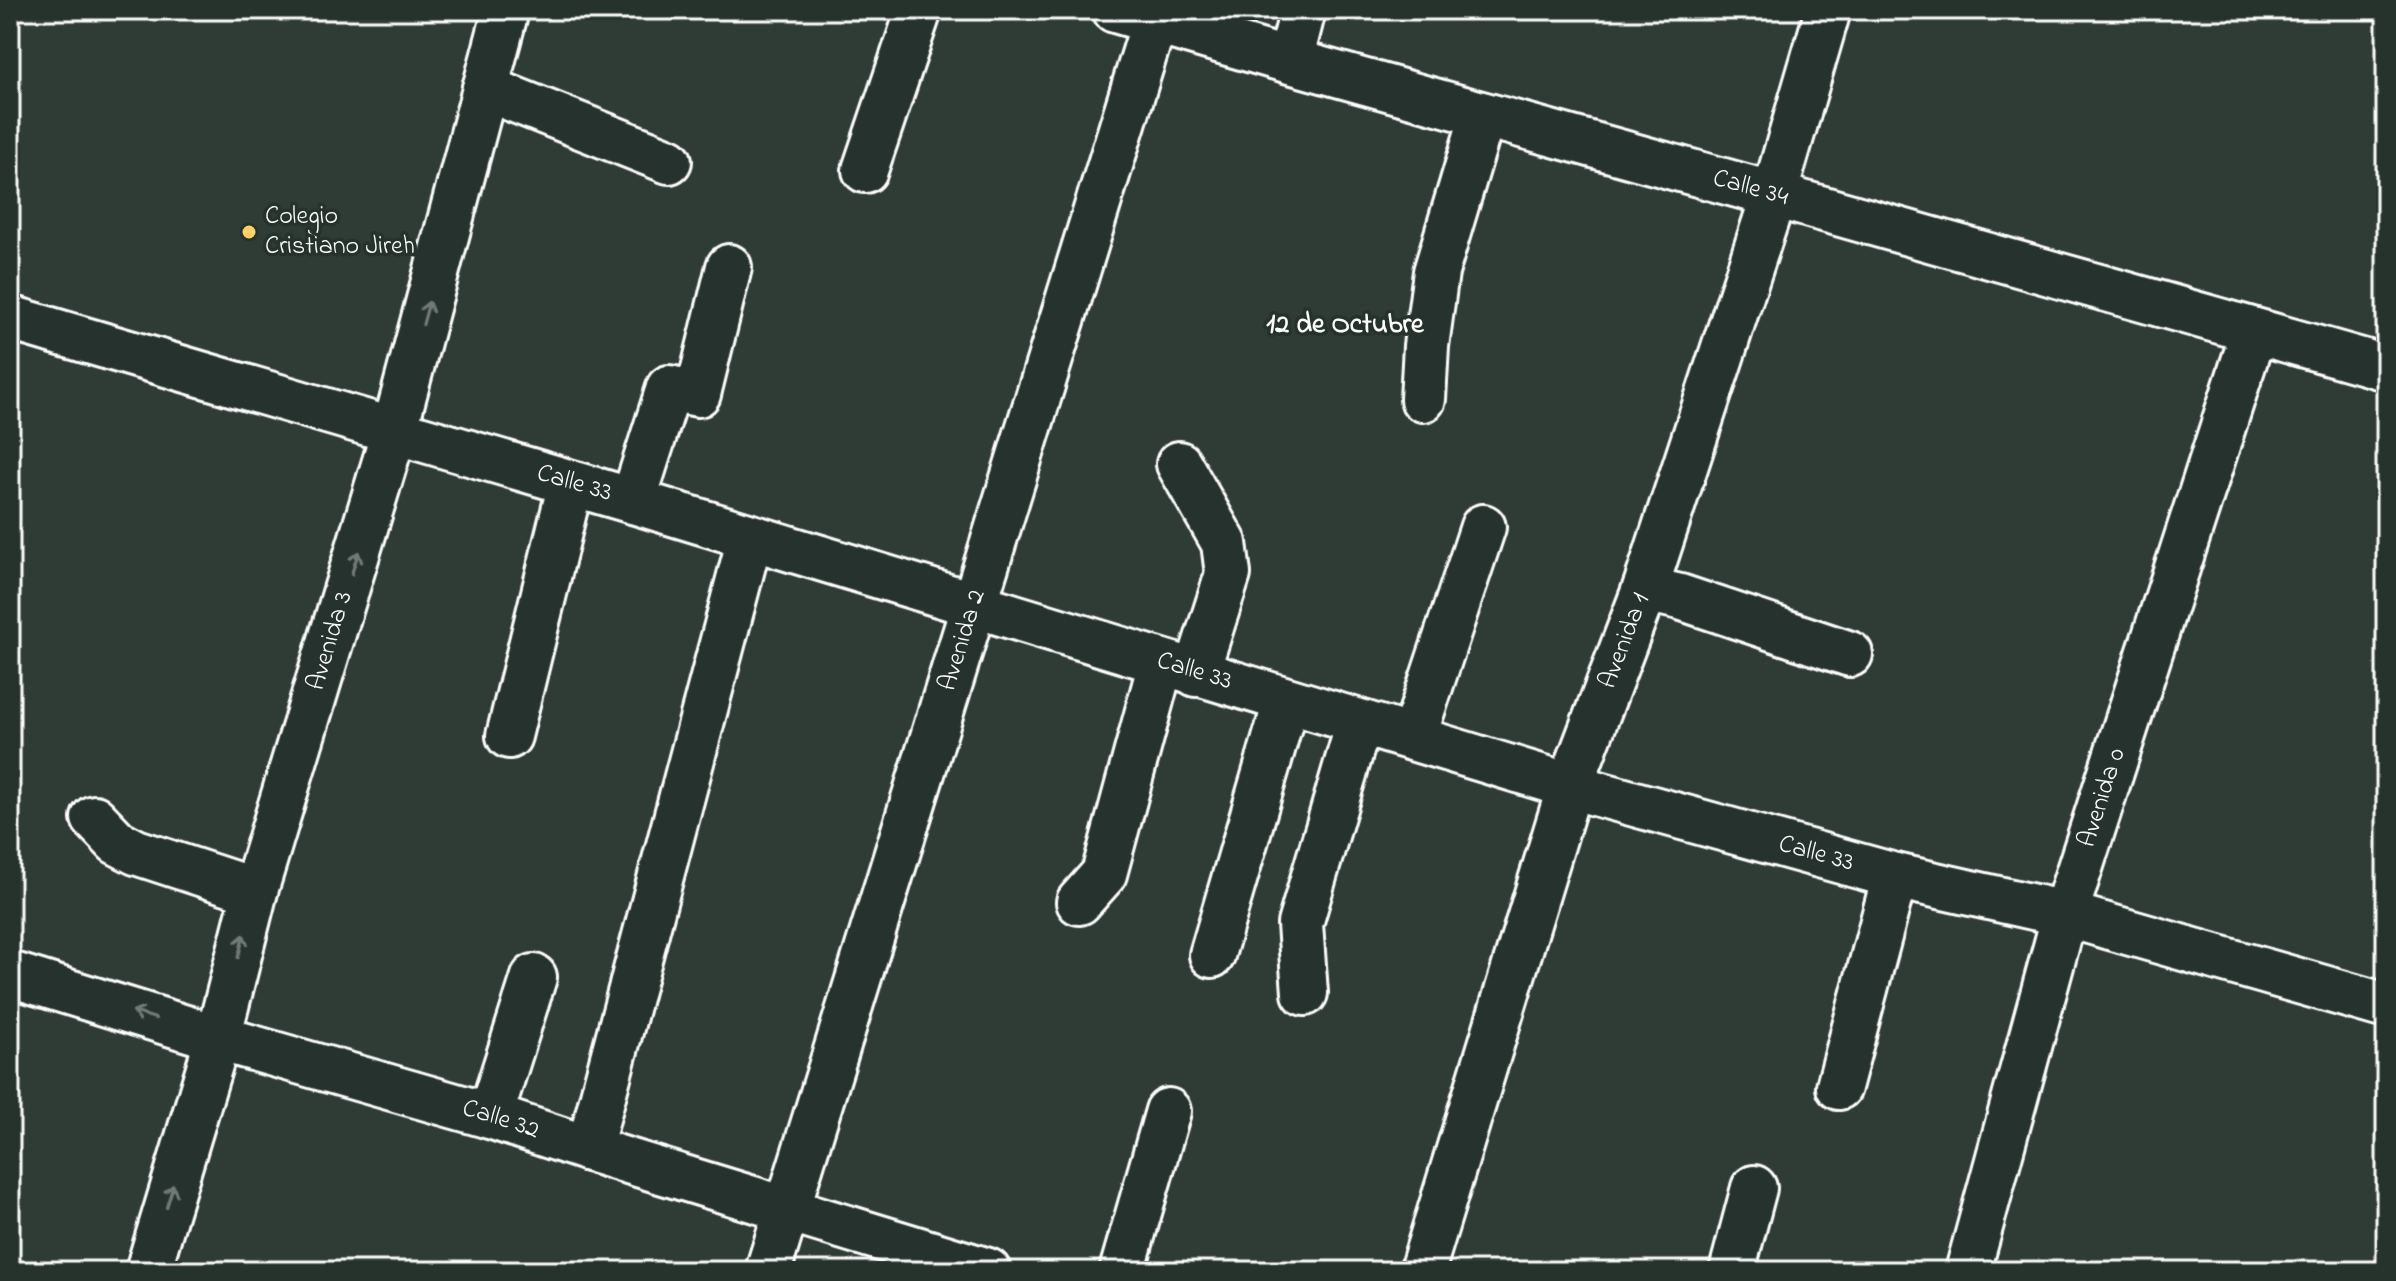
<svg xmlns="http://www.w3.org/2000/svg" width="2396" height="1281" viewBox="0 0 2396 1281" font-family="'Indie Flower',sans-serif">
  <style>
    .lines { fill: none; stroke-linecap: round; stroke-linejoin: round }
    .minor-casing { stroke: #fff; stroke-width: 50 }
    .minor { stroke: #26332d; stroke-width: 44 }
    .oneway { stroke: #727a76 }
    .poi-dot { fill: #ffd166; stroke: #26332d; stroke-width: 3 }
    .labels { text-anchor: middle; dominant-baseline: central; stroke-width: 7; stroke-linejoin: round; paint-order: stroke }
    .street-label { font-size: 26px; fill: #fff; stroke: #26332d }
    .poi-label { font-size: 26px; fill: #fff; stroke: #26332d; text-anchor: start }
    .neighbourhood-label { font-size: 28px; font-weight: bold; fill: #fff; stroke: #26332d }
  </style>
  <rect width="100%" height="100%" fill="#2f3b35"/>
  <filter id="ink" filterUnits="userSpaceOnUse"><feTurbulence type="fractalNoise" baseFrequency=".0125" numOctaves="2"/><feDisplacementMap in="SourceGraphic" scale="16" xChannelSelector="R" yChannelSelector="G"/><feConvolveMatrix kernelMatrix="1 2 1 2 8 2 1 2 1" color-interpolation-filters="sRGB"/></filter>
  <g filter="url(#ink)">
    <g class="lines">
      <g class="minor-casing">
        <g id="minor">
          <path id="s1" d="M1115,10L1290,61L1774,195L2386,368"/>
          <path d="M1290,61L1303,10"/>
          <path d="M485,88L669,161"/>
          <path d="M865,170L919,10"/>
          <path id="s2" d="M10,318L633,501L1570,786L1895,876L2065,914L2386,1006"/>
          <path d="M1423,399L1426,346L1436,272L1483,115"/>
          <path d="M1179,464L1224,543L1228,574L1196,674"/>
          <path d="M633,501L669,388L698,394L729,267"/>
          <path d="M1645,589L1680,597L1850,654"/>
          <path d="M509,736L571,483"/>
          <path d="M1413,738L1483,527"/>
          <path d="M94,818L117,842L136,852L255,891"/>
          <path d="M1079,902L1104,874L1161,663"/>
          <path d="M1212,955L1286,702"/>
          <path id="s3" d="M10,974L218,1038L490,1116L589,1149L988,1271"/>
          <path d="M1305,993L1300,924L1359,723"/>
          <path d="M1839,1087L1895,876"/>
          <path d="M490,1116L534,977"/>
          <path d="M589,1149L750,538"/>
          <path id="s4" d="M148,1271L218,1038L255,891L394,432L506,10"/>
          <path id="s5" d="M768,1271L1158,10"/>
          <path d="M1122,1271L1168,1111"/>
          <path id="s6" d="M1422,1271L1570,786L1645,589L1774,195L1828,10"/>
          <path d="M1732,1271L1754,1188"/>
          <path id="s7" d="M1968,1271L2065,914L2254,331"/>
        </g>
      </g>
      <use href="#minor" class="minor"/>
    </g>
    <defs><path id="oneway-shaft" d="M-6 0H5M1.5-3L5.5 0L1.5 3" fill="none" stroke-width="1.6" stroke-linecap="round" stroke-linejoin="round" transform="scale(2)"/></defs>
    <g class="oneway">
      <use href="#oneway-shaft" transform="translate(426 313) rotate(-75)"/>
      <use href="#oneway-shaft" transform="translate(355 563) rotate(-73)"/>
      <use href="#oneway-shaft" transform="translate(241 946) rotate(-76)"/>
      <use href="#oneway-shaft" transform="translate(144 1015) rotate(-163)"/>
      <use href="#oneway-shaft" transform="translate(170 1196) rotate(-73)"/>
    </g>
  </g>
  <circle class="poi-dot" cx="249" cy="232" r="8"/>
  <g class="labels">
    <g class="street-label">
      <text stroke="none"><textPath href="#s1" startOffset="660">Calle 34</textPath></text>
      <text stroke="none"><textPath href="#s2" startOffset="588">Calle 33</textPath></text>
      <text stroke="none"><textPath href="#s5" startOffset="660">Avenida 2</textPath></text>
      <text stroke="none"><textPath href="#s6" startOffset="662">Avenida 1</textPath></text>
      <text stroke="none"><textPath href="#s4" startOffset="656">Avenida 3</textPath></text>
      <text stroke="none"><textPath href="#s2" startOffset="1236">Calle 33</textPath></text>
      <text stroke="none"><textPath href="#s7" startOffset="492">Avenida 0</textPath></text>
      <text stroke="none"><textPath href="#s2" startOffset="1884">Calle 33</textPath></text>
      <text stroke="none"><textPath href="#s3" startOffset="512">Calle 32</textPath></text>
    </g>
    <g class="poi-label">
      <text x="265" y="217">Colegio<tspan x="265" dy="30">Cristiano Jireh</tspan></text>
    </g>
    <g class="neighbourhood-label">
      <text x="1345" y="325">12 de Octubre</text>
    </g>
  </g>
  <rect width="2396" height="1281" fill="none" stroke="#26332d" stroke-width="40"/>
  <rect x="20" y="20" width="2356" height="1241" fill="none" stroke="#fff" stroke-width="3" filter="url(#ink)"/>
</svg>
